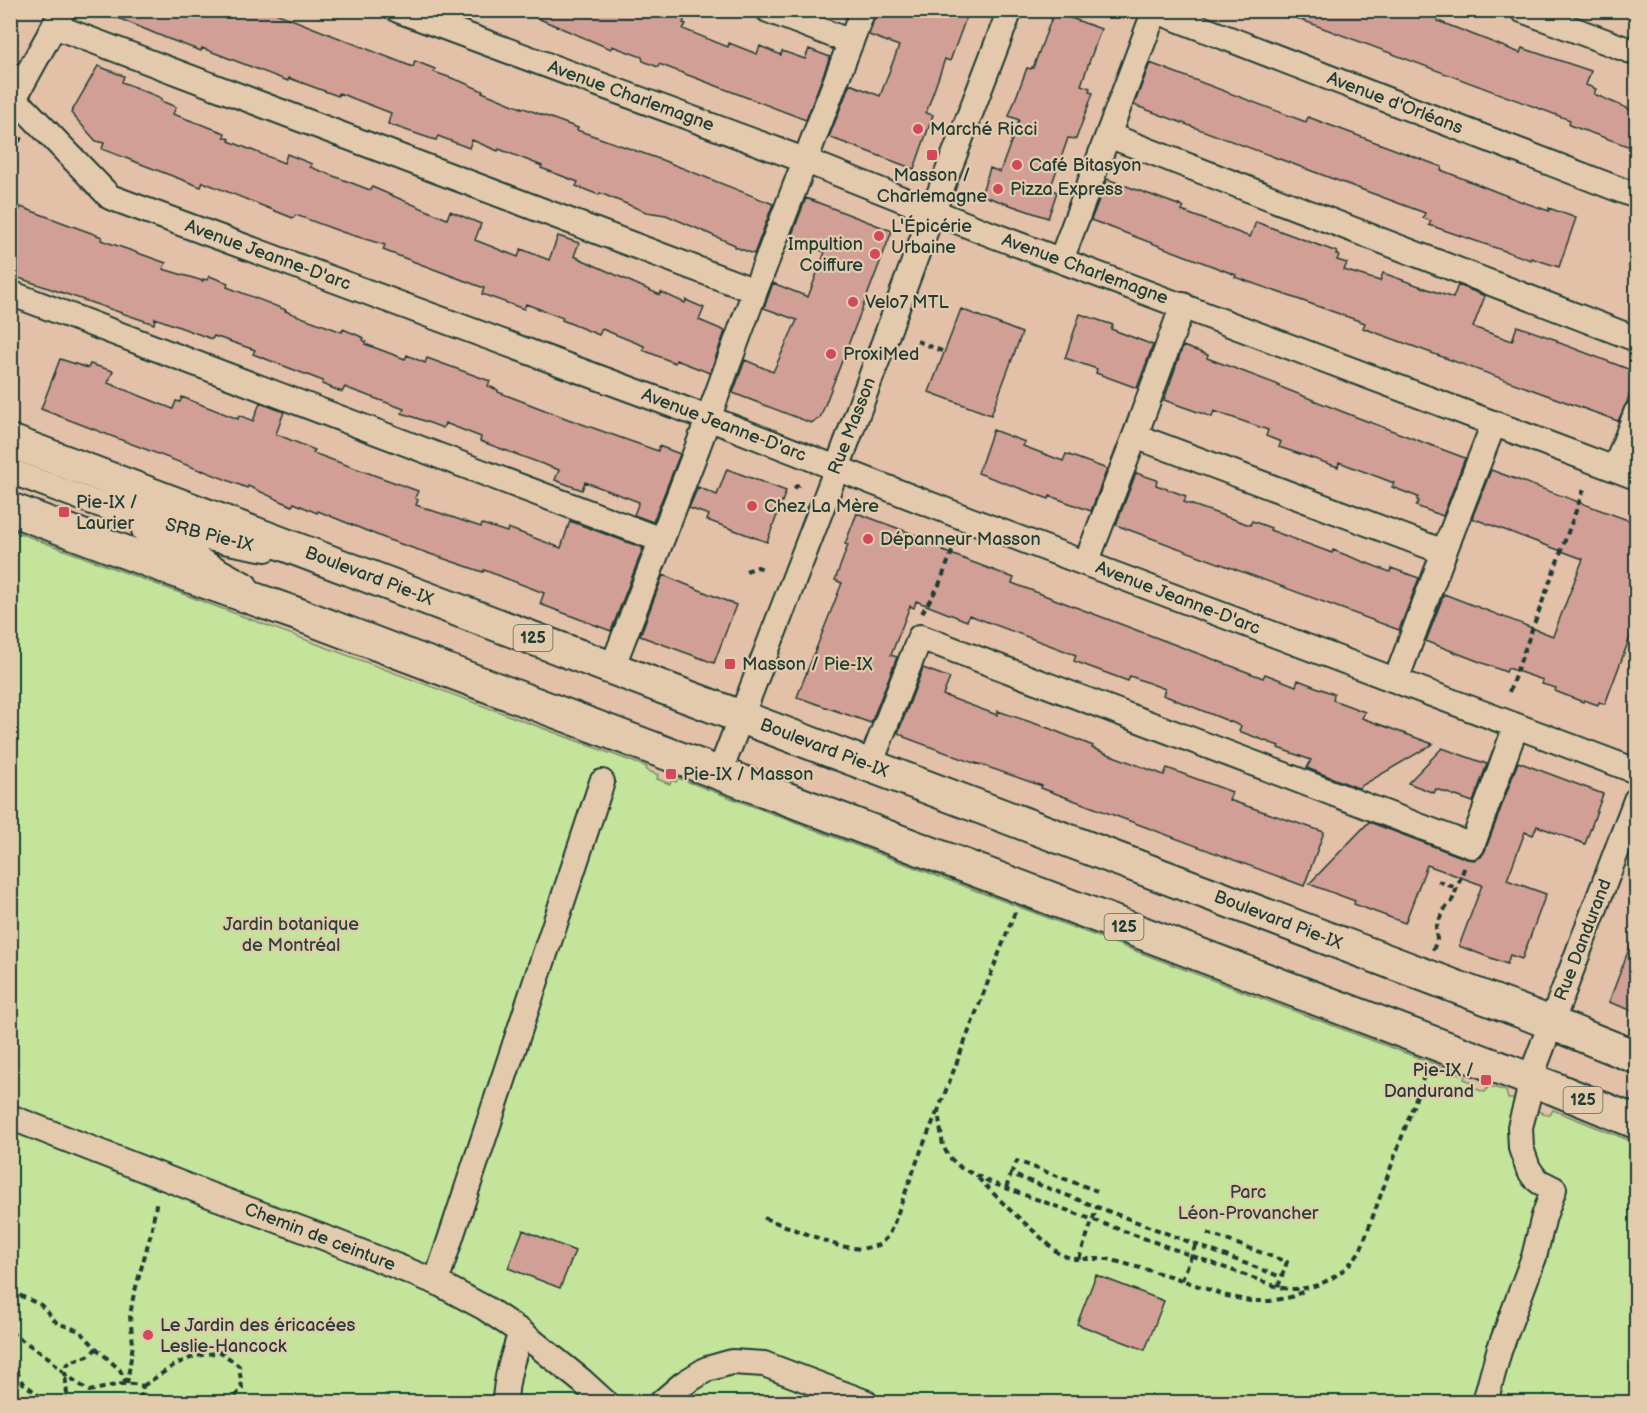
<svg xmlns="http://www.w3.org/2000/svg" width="1647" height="1413" viewBox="0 0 1647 1413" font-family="'Balsamiq Sans',sans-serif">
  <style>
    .green { fill: #c4e39b; stroke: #729068; stroke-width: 1.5 }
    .building { fill: #d29f96; stroke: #1f3d34; stroke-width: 1.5 }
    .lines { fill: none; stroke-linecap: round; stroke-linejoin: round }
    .minor-casing { stroke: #1f3d34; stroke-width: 28 }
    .major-casing { stroke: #1f3d34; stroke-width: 36 }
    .path { stroke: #1f3d34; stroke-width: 4; stroke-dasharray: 6 4.5; stroke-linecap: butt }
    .minor { stroke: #e4caac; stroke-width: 24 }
    .major { stroke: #e4caac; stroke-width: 32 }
    .poi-dot { fill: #d1495b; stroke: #e4caac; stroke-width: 2 }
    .labels { text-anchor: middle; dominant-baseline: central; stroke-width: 4.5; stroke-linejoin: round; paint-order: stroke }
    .shield { fill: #e4caac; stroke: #5a6758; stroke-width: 1.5 }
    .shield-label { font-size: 16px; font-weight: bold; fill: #1f3d34 }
    .street-label { font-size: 18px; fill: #1f3d34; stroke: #e4caac }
    .poi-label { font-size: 18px; fill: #1f3d34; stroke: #e4caac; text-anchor: start }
    .park-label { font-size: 18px; fill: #274539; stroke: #e4caac }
  </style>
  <rect width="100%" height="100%" fill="#e3c0a8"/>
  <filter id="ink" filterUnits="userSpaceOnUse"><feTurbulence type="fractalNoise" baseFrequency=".0167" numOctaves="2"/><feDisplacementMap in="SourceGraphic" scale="12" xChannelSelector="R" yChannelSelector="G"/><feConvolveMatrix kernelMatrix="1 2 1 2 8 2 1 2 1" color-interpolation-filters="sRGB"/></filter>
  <g filter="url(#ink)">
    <path class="green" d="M11,530L647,767L646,770L658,775L657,779L670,784L672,780L676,782L678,778L1429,1062L1465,1076L1464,1079L1474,1083L1473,1088L1485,1092L1489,1086L1506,1091L1508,1099H1513L1542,1113L1550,1115L1553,1110L1636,1143V1402H11Z"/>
    <path class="building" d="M99,10H268L413,67L415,61L435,69L434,72L460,81L483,91L482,92L521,108V107L578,128L577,130L662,160L773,204L754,254L735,247V245L666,215L646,212L600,193L599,195L576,186L578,182L541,168L542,166L499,149L498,151L472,140L469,148L438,136L436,140L429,138L388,124L391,113L339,93L338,96L289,78L288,81L202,48L201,51L166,38Z
      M518,10H665L685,18L683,23L686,24L683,29L728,47L729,43L757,54L760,46L781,55L782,51L805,59L809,49L830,57L806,120L659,64L658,67L643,61L642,57L612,46L611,49Z
      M877,10H969L950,61L945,59L926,113L933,115L914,169L829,137L850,84L880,96L899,46L869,35Z
      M1280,10H1442L1438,21L1520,53L1522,48L1591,71L1586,85L1596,89L1594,94L1636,112V149L1569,125L1570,120L1280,12Z
      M1054,12L1101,29L1081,85L1090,88L1089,92L1093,93L1076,139L1068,138L1050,189L1057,192L1048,218L981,195L990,168L1000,172L1019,120L1009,116L1027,68L1031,69L1032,67L1033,68Z
      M1150,63L1306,122L1308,117L1442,167L1441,170L1520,201L1549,211V208L1576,218L1559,267L1531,258V260L1429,225L1431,221L1423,218L1425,213L1134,105Z
      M98,66L124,76L122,82L161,98V101L176,107L173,114L225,133L224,137L230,139L229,141L284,163L287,154L312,164L310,167L370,190L372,187L447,219L450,211L481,224L475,240L518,257L521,249L549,260L558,236L579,243L574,256L660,295L661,292L685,303L686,300L704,308L699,320L725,331L710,373L676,360L675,363L643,350L644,346L602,329L599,335L562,320L563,318L526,304L524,309L482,294L484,288L383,250L385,245L342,232L296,215L293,218L203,182L201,187L102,149L104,143L96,141L71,113Z
      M1107,179L1184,207L1182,211L1250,237L1256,222L1337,252L1336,254L1339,255L1337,260L1347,263L1344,270L1380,281L1383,273L1453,298L1458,285L1485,296L1473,327L1512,341L1517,326L1557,340V342L1636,372L1627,402L1618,421L1363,328L1365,323L1235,277L1236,275L1091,220Z
      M806,198L892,231L820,418L811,423L733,393L745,360L773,372L797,320L764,308L773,283L808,297L825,252L790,240Z
      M21,207L102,237L101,240L166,263L163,269L203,281V279L207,280L209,276L228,283L227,287L286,310L285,311L342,332L343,329L364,338L363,340L366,342L365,344L405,359L407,355L425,363L427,358L490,381L488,386L498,390V392L568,419L658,451L659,446L680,454L653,522L634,515L639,502L585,482L582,490L555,480L559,470L480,441L481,437L445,423L443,428L419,419L402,413L404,409L347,388L345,387L342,392L322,384L323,381L253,354L255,350L214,336L212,339L155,318L154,324L10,275V228Z
      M961,309L1022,333L991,415L929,392Z
      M1080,314L1113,325L1111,329L1153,345L1137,388L1096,373L1097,369L1065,358Z
      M1183,346L1208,355L1207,358L1279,385L1278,386L1356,417L1465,458L1443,516L1416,506L1419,501L1417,500L1418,497L1392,487L1394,483L1339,462L1338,467L1279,447L1281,442L1266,436L1268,430L1214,411L1212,417L1164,400Z
      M60,359L88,368L90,364L113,371L108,383L173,409L176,401L180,402L182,397L238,419L239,415L253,421L260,403L284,412L276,434L315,450L313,453L316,454L418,491L415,498L418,500L416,505L481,527L482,524L507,532L508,528L561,548L570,521L643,548L611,631L540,604L544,593L484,570L483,572L389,540L318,511L317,513L294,503L292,506L248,486L247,488L202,470V471L41,409Z
      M993,430L1025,442L1023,446L1063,461L1066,454L1107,469L1091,511L1050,496L1049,499L978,473Z
      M727,469L786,491L767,542L707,520L709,515L689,508L698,487L717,495Z
      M1491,470L1636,523V621L1605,704L1599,702L1598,705L1584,700L1583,702L1555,691L1556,688L1542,684L1543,680L1508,668L1506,672L1426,641L1444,594L1553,636L1558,623L1583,559L1472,518Z
      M1136,473L1157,480L1156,485L1186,496L1184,502L1250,525L1252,521L1271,528L1270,530L1332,553L1333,550L1390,572L1391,568L1419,578L1399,630L1116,525Z
      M857,513L945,546L943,551L1014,578L1012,583L1041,594L1263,678L1265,674L1296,686L1298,680L1334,694L1333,700L1365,712L1362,718L1433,744L1358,788L1307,768L1311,760L1278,748L1279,746L1239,731L1241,726L1163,695L1165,689L1130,676L1128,681L1074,661L1076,655L969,615L967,621L916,601L914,608L910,606L891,655L897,657L871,723L797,697L842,583L835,580L848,545L845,544Z
      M663,575L736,605L714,663L640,636Z
      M923,668L950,678L943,695L997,715L998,711L1048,728L1093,746L1092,748L1164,775L1167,768L1232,792L1229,800L1324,832L1304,886L1041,788L1042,786L976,763V764L904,737V736L898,733Z
      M1442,748L1487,764L1473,802L1436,789L1434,793L1408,783Z
      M1518,762L1603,794L1585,844L1537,826L1533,835L1525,832L1507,880L1546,894L1522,959L1510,955L1507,964L1459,946L1482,885L1427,865L1405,923L1354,904L1355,901L1309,884L1369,822L1467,859L1474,860L1481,857L1485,851Z
      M1635,933L1636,934V1012L1609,1002Z
      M523,1230L575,1251L560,1288L508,1268Z
      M1096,1275L1164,1301L1145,1350L1077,1324Z"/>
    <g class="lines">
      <g class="minor-casing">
        <path id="minor" d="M398,10L804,160L977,229L1636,477
          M768,10L851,42
          M1154,10L1636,196
          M1522,10L1636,53
          M54,26L755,291
          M10,97L27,111L110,197L708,418L965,518L1636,771
          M10,106L63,10
          M1108,135L1636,339
          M1061,260L1155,10
          M10,293L661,540
          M1135,436L1444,552
          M1615,469L1636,413
          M10,471L95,503L202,537L266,549
          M144,530L245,585
          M1086,563L1135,436L1183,305
          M612,668L698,446L755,291L863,10
          M1396,680L1444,552L1494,423
          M870,765L920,637L1472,846L1516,726
          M719,774L837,468L940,192L1010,10
          M10,1117L207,1194L328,1239L436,1282L485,1308L521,1332L582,1381L605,1402
          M436,1282L602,782
          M505,1402C506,1377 513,1356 521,1332
          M662,1402L683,1384L707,1369L732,1362L764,1364L865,1402
          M1485,1402L1499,1351L1534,1257L1544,1216L1554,1189L1540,1182L1534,1177L1528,1168L1521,1148L1520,1127L1528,1097L1530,1079L1636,800"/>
      </g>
      <g class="major-casing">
        <path id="major" d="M10,441L1528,1014L1636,1057
          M10,509L200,580L300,615L1553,1088L1636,1122"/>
      </g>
      <path class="path" d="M10,161L21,137
        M917,341L944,352
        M794,488L800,484
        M746,571L758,567L765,570
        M922,613L939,585L957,539
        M1509,692L1584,489
        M1438,881L1456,888
        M1015,912L938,1111L943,1146L949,1157L961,1168L992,1183L1278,1287C1311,1295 1344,1277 1361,1249L1427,1068
        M1433,950L1437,940L1436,928L1443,911L1452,901L1465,866
        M1011,1174L1017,1161L1097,1191
        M978,1178L1010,1210L1047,1243L1058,1253L1072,1259H1108L1173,1277L1227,1296L1250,1301H1270L1291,1297L1306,1290
        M1006,1188L1011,1174L1281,1277
        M764,1218L839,1246L861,1249L879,1245L888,1236L894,1223L922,1148L937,1112
        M1207,1233L1287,1262L1278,1287
        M1079,1259L1097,1207
        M1182,1280L1196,1244
        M10,1291L41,1305L57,1323L80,1331L96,1348C89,1361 75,1356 66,1366L65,1374L89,1391C108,1388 123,1380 143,1386L140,1402
        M10,1332L49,1358L65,1374L67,1394L62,1402
        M96,1348L120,1370L126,1383
        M10,1363L14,1365L22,1382L47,1402
        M127,1384L133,1344L130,1316L133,1298L151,1233L157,1199
        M143,1386L176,1364L196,1356L221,1352L239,1366L242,1388L230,1402"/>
      <use href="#minor" class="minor"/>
      <use href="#major" class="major"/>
    </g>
  </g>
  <g class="poi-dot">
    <circle cx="918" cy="129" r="6"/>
    <rect x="926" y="149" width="12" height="12" rx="3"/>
    <circle cx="1017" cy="165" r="6"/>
    <circle cx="998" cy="189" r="6"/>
    <circle cx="879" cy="236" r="6"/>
    <circle cx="875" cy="254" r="6"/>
    <circle cx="853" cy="302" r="6"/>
    <circle cx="831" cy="354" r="6"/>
    <circle cx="752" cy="506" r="6"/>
    <rect x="58" y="506" width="12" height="12" rx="3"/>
    <circle cx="868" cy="539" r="6"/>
    <rect x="724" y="658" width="12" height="12" rx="3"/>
    <rect x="665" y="768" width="12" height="12" rx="3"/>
    <rect x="1480" y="1074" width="12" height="12" rx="3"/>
    <circle cx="148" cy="1335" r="6"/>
  </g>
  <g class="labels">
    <g class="shield">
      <rect x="513.5" y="625" width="39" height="26" rx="4.5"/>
      <rect x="1104.5" y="914" width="39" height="26" rx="4.5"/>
      <rect x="1563.5" y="1087" width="39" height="26" rx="4.5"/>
    </g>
    <g class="shield-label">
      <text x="533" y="638">125</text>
      <text x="1124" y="927">125</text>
      <text x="1583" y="1100">125</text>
    </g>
    <g class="street-label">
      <text transform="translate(631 96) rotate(20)">Avenue Charlemagne</text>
      <text transform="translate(1395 103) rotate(21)">Avenue d'Orléans</text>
      <text transform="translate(268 255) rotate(20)">Avenue Jeanne-D'arc</text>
      <text transform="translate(1085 269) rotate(20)">Avenue Charlemagne</text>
      <text transform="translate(724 425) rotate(21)">Avenue Jeanne-D'arc</text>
      <text transform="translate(852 426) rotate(-69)">Rue Masson</text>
      <text transform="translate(209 535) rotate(14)">SRB Pie-IX</text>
      <text transform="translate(369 576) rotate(21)">Boulevard Pie-IX</text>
      <text transform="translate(1178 598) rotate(21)">Avenue Jeanne-D'arc</text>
      <text transform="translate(824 748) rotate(21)">Boulevard Pie-IX</text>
      <text transform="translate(1278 920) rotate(21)">Boulevard Pie-IX</text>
      <text transform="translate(1583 940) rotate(-69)">Rue Dandurand</text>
      <text transform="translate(320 1237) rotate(21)">Chemin de ceinture</text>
    </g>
    <g class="poi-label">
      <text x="930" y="129">Marché Ricci</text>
      <text x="1029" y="165">Café Bitasyon</text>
      <text x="932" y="175" text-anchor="middle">Masson /<tspan x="932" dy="21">Charlemagne</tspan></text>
      <text x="1010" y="189">Pizza Express</text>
      <text x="891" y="226">L'Épicérie<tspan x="891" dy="21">Urbaine</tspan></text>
      <text x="863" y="244" text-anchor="end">Impultion<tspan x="863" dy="21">Coiffure</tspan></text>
      <text x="865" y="302">Velo7 MTL</text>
      <text x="843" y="354">ProxiMed</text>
      <text x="76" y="502">Pie-IX /<tspan x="76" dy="21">Laurier</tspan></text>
      <text x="764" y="506">Chez La Mère</text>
      <text x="880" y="539">Dépanneur Masson</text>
      <text x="742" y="664">Masson / Pie-IX</text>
      <text x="683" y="774">Pie-IX / Masson</text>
      <text x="1474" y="1070" text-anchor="end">Pie-IX /<tspan x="1474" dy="21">Dandurand</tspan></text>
      <text x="160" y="1325">Le Jardin des éricacées<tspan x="160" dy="21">Leslie-Hancock</tspan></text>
    </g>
    <g class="park-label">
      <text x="291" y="924">Jardin botanique<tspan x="291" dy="21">de Montréal</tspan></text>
      <text x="1248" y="1192">Parc<tspan x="1248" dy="21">Léon-Provancher</tspan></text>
    </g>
  </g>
  <rect width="1647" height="1413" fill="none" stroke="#e4caac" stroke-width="36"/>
  <rect x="18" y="18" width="1611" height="1377" fill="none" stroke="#1f3d34" stroke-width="2" filter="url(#ink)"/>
</svg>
